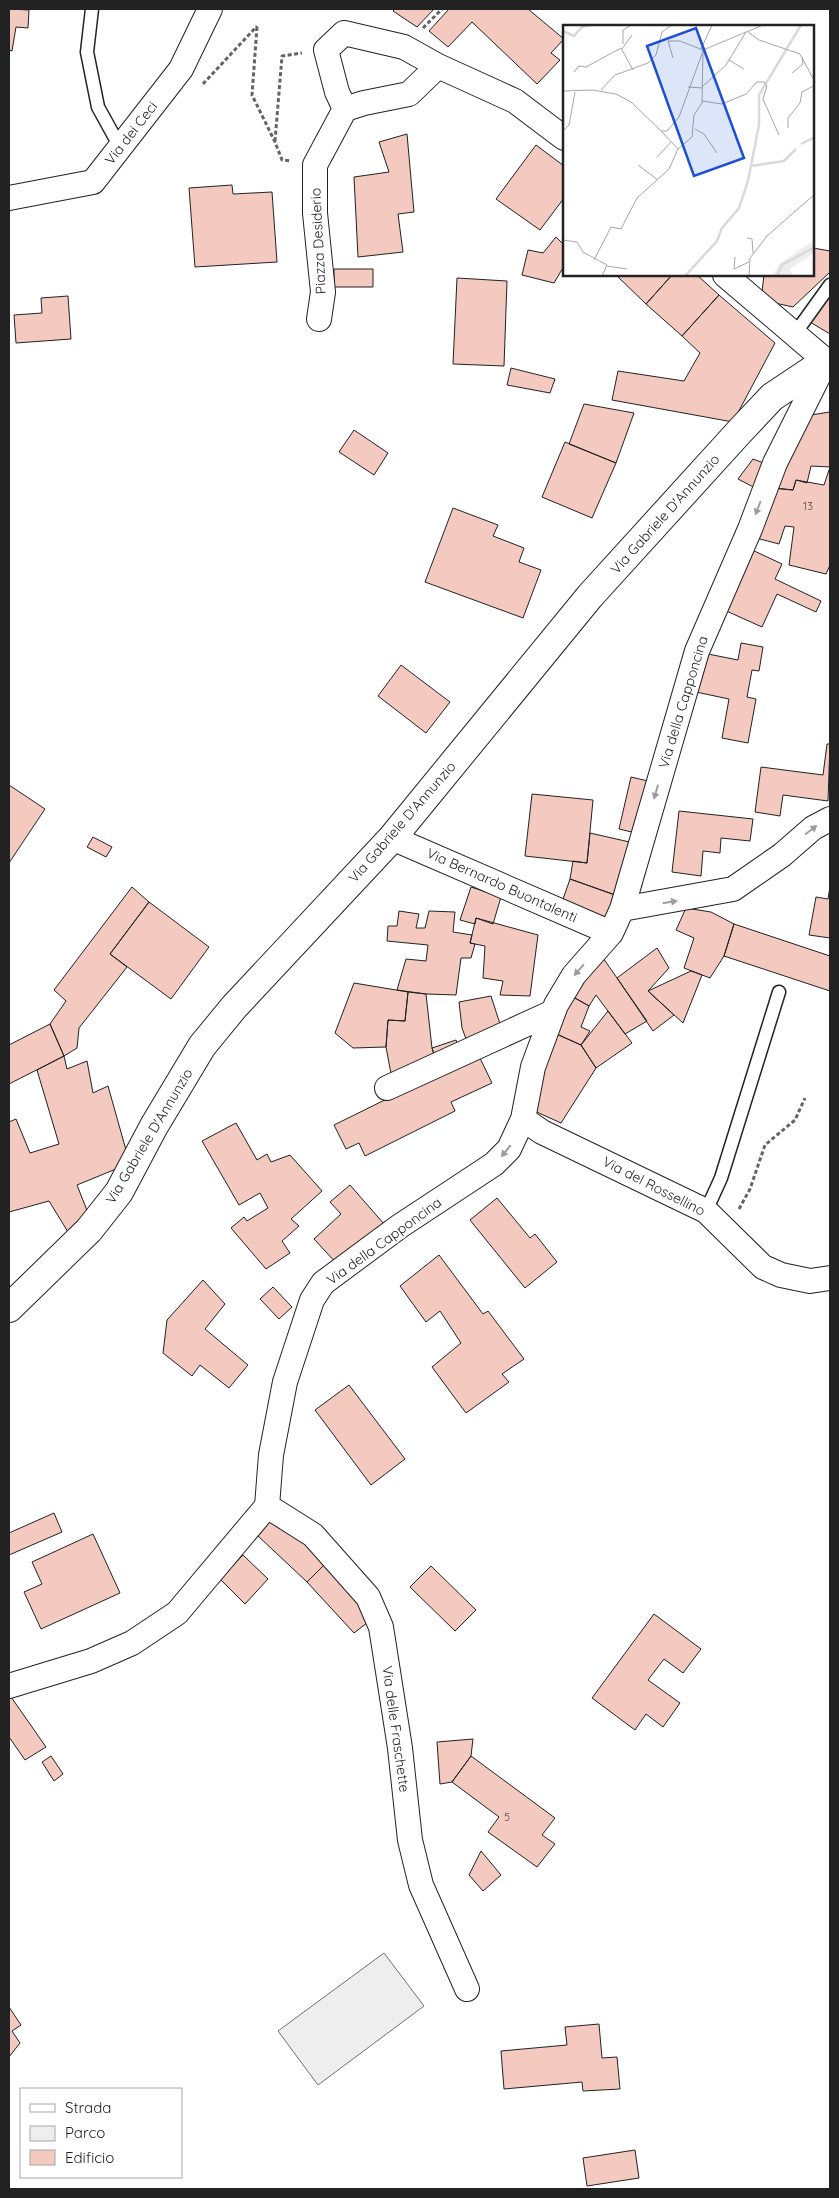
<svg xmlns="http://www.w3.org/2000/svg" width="839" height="2198" viewBox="0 0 839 2198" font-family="Quicksand,sans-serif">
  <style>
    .green { fill: #eee; stroke: #6f6f6f }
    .building { fill: #f3c9c0; stroke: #222 }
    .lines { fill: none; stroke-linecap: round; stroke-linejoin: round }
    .lane-casing { stroke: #222; stroke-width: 15 }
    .street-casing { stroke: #222; stroke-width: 26 }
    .secondary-casing { stroke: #222; stroke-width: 30 }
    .path { stroke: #646464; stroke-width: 3; stroke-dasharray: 4 2.5; stroke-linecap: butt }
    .lane { stroke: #fff; stroke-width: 12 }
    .street { stroke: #fff; stroke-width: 24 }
    .secondary { stroke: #fff; stroke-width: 28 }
    .oneway { fill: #9c9c9c }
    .labels { text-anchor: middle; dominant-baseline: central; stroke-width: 4; stroke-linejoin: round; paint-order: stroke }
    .number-label { font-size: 11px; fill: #564c4a }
    .street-label { font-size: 14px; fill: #222; stroke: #fff }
    .inset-river { fill: none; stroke: #d9d9d9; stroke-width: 2.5 }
    .inset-road { fill: none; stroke: #a7a7a7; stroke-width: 1 }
    .view { fill: #1d4ed8; fill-opacity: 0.15; stroke: #1d4ed8; stroke-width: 2.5 }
    .inset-edge { fill: none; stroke: #222; stroke-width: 2.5 }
  </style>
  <rect width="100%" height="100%" fill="#fff"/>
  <path class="green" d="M384,1953L424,2006L318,2085L278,2031Z"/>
  <path class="building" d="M9,9L29,10L28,28L16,27L12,51L9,50Z
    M395,9H434L417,27L393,11Z
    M449,9H528L564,39L551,53L560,60L537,84L472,22L448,47L429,31Z
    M407,134L414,212L398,214L403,252L358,257L354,177L389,172L379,142Z
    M536,145L564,166V198L540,230L496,199Z
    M232,185L233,194L272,192L277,262L195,267L189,188Z
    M556,237L564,245V266L554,283L522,275L528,250L543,253Z
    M813,248L830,251V272L793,307L761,300L764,275H813Z
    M334,269H373V287H334Z
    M616,275H672L646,304Z
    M672,275H697L719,295L682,336L646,304Z
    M457,278L507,281L504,366L453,364Z
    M830,294V334L810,322Z
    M719,295L775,343L733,422L612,400L618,371L684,381L700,353L682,336Z
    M68,296L71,339L16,343L14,315L42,313L41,298Z
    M511,368L555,379L550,393L507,385Z
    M584,404L634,413L616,463L569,444Z
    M830,412V467L811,466L807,483L796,480L793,490L773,488L804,416Z
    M354,430L388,453L374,475L339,452Z
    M565,442L616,463L592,518L542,497Z
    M753,459L769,465L759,490L738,479Z
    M830,467V565L826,574L789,565L794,527L785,526L779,544L756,538L773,488L793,490L796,480L824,485Z
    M453,508L498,525L493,536L524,548L519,562L541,570L523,618L425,582Z
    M750,549L782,564L775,579L821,601L816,612L777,594L762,627L722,609Z
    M741,643L763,647L759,671L752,670L747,697L756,699L748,743L722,738L729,699L696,692L703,653L738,660Z
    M401,665L450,702L426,733L378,696Z
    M827,744H830L828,801L783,795L780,816L755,812L761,767L823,775Z
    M631,777L648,781L636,833L619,829Z
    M9,785L45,809L9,863Z
    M532,794L593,800L587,863L525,856Z
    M679,811L753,819L750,841L721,838L720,853L703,851L701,876L672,872Z
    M590,833L634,843L618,896L570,879L573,861L587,863Z
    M93,837L112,847L106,857L87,847Z
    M570,879L618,896L608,922L561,905Z
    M132,887L149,902L110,954L127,967L79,1028L77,1048L64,1056L50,1024L66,1001L54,990Z
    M471,887L501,897L493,924L476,918L475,924L460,920Z
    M830,887V938L809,935L816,897L828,899Z
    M149,902L209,947L171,999L110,954Z
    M686,908L711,912L734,924L724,956L710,978L684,968L694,938L676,930Z
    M399,911L419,914L416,928H425L429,911L455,912L453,932L472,935L470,943L475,944L471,958H461L456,995L426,994L397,990L406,959L426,961L428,945L387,941L388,926H397Z
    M476,918L538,935L530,996L500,995L503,981L483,978L485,946L470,943Z
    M734,924L830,956V991L724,956Z
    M657,948L669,968L648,991L674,1015L653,1031L617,978Z
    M601,955L647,1021L625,1034L596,995L589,1006L568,994Z
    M691,971L702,975L683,1023L648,991Z
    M354,983L408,992L405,1021L388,1020L386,1047L353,1048L335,1033Z
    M408,992L426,994L432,1048L436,1061L392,1079L386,1047L388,1020L405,1021Z
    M568,994L589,1006L581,1027L590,1031L581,1045L552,1032Z
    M491,996L501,1027L469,1047L462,1028L459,1002Z
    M608,1011L632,1043L596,1068L581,1045Z
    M50,1024L64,1056L9,1084V1045Z
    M552,1032L581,1045L596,1068L561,1123L530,1109Z
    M456,1040L460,1052L436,1061L432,1048Z
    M478,1054L492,1083L451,1102L455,1111L365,1156L359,1143L346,1149L334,1125Z
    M64,1056L67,1069L87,1061L93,1093L108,1086L126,1150L116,1169L77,1185L88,1213L68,1232L49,1201L9,1212V1122L16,1119L30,1153L59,1144L37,1070Z
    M236,1123L257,1160L267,1154L271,1162L290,1155L322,1191L291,1219L299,1226L282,1241L290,1253L266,1269L231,1228L244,1217L247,1221L268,1208L260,1193L239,1205L202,1141Z
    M350,1185L384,1224L338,1265L314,1239L341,1214L330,1202Z
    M497,1198L530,1238L535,1234L557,1262L525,1288L470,1220Z
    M439,1255L483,1314L488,1311L524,1359L502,1374L509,1382L466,1413L432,1367L461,1343L440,1311L426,1322L400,1286Z
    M203,1280L225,1304L205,1329L248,1365L229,1388L200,1365L192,1376L163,1353L167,1320Z
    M273,1287L292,1307L279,1319L260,1299Z
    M349,1385L405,1459L371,1485L315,1410Z
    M54,1513L62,1532L9,1555V1533Z
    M272,1515L327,1562L307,1582L257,1535Z
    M93,1534L120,1593L41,1629L24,1592L42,1584L32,1562Z
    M243,1555L268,1579L245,1604L220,1579Z
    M327,1562L372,1619L354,1633L307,1582Z
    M431,1566L476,1610L455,1631L410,1587Z
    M654,1614L701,1649L683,1673L664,1659L648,1680L680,1703L663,1727L646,1714L635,1730L592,1698Z
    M9,1694L46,1747L25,1760L9,1737Z
    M473,1739L471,1756L452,1782L440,1784L437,1742Z
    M51,1756L63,1774L54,1781L42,1762Z
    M471,1756L555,1818L542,1835L555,1844L537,1867L488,1832L499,1817L452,1782Z
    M481,1851L501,1875L483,1891L469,1875Z
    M9,2007L21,2025L12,2031L20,2043L9,2057Z
    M599,2024L602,2058L617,2057L620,2089L583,2091L582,2082L504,2089L501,2051L567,2045L565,2027Z
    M635,2150L639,2178L587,2186L583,2158Z"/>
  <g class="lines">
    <g class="lane-casing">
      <path id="lane" d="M92,9L87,52L98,107L120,147
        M794,335L830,285
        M706,1211L721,1178L779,992"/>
    </g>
    <g class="street-casing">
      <path id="street" d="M345,109L337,92L326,50L344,33L404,47L438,66L515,101L564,138
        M9,198L93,182L181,69L210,9
        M319,319L323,292L315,213V165L345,109L364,103L409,94L438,66
        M392,838L611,933
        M622,909L733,889L782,855L813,828L830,819
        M387,1088L553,1012
        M523,1119L542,1132L706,1211L763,1267L781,1275L810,1281L830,1278
        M267,1506L313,1535L368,1597L381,1627L400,1748L410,1840L421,1885L467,1989
        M9,1686L91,1661L132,1643L177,1613L267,1506L271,1455L285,1382L312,1300L323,1283L400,1226L494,1164L509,1149L523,1119L533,1067L556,1005L574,975L611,933L622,909L697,651L750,529L775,463L826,361L725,275"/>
    </g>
    <g class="secondary-casing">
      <path id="secondary" d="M9,1308L89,1230L119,1192L154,1126L202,1046L234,1007L392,838L590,596L740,431L772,397L826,361H830"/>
    </g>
    <path class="path" d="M257,27L252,95L275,142L282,160L291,161
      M423,28L442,9
      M203,84L257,26
      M275,141L282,56L302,53
      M739,1209L750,1189L765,1145L795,1120L805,1098"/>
    <use href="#lane" class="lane"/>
    <use href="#street" class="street"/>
    <use href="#secondary" class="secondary"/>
  </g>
  <defs><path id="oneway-solid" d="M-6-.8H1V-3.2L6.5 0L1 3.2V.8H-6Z" transform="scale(1.25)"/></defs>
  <g class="oneway">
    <use href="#oneway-solid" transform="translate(758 508) rotate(111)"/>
    <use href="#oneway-solid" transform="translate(656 792) rotate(106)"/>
    <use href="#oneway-solid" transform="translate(811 830) rotate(-37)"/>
    <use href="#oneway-solid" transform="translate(670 902) rotate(-9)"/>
    <use href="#oneway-solid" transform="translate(579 970) rotate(131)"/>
    <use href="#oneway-solid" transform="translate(506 1151) rotate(129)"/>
  </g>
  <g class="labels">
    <g class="number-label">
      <text x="808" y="506">13</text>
      <text x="507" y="1817">5</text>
    </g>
    <g class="street-label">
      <text transform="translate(131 133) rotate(-52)">Via dei Ceci</text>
      <text transform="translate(318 241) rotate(-93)">Piazza Desiderio</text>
      <text transform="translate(665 514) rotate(-48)">Via Gabriele D'Annunzio</text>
      <text transform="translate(683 702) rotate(-73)">Via della Capponcina</text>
      <text transform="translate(402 822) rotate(-49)">Via Gabriele D'Annunzio</text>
      <text transform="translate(502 885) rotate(24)">Via Bernardo Buontalenti</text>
      <text transform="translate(149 1136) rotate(-59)">Via Gabriele D'Annunzio</text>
      <text transform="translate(654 1186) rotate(27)">Via del Rossellino</text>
      <text transform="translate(384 1241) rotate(-36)">Via della Capponcina</text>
      <text transform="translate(396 1729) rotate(82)">Via delle Fraschette</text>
    </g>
  </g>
  <g transform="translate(563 25)">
    <rect width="251" height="251" fill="#fff"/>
    <path d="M251,215V228L227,244L230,251H209L217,238Z" fill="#eee"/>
    <path class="inset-river" d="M0,6L11,11L19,2L28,0M238,119L252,112M188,141L221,136L233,124M122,251L154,216L159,203L176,183L185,156L196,100V70L238,0M214,251L219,240L252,222"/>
    <path class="inset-road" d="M185,7L196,15L237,29L252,57M60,19V5L67,1M59,24L69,10M138,24L149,0M110,33L105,16H117L140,25L200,0M166,35L181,44M11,47L16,41L23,42L58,23L70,45M229,48L240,39L239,32M140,61L163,40L183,7M125,62L140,63M38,65L52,50L85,38L93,30L99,7L109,0M0,66L29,65L53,69L68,77L98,106H104L116,92L140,26M139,76L159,79L183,69L194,57H201L204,61L200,74L216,110M225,103V93L237,78L239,67L252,60M132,104L141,109L154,128M0,106L6,100L12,67M98,106L115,124M94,132L108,117M75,140L95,155M184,213L189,214L190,228M0,215L14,217L20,227L44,240L39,251M172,232L171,244L186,237M31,235L48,202L58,204L74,173L106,144L115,124L129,112L131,90L139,78L140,25M44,241L64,244M186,251L187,233L204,211L252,169"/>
    <path class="view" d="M133,3L181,133L131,151L84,21Z"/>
    <rect width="251" height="251" class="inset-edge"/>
  </g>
  <rect width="839" height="2198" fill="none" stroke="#222222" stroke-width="20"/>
  <rect x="20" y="2088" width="162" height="90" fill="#ffffff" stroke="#a7a7a7"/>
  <rect x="30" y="2104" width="25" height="8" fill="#ffffff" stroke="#a7a7a7"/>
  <text x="65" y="2113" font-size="15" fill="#222222">Strada</text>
  <rect x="30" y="2126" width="25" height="15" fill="#eeeeee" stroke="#a7a7a7"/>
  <text x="65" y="2138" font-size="15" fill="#222222">Parco</text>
  <rect x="30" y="2150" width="25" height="15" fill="#f3c9c0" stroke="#a7a7a7"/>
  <text x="65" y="2163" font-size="15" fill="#222222">Edificio</text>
</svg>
